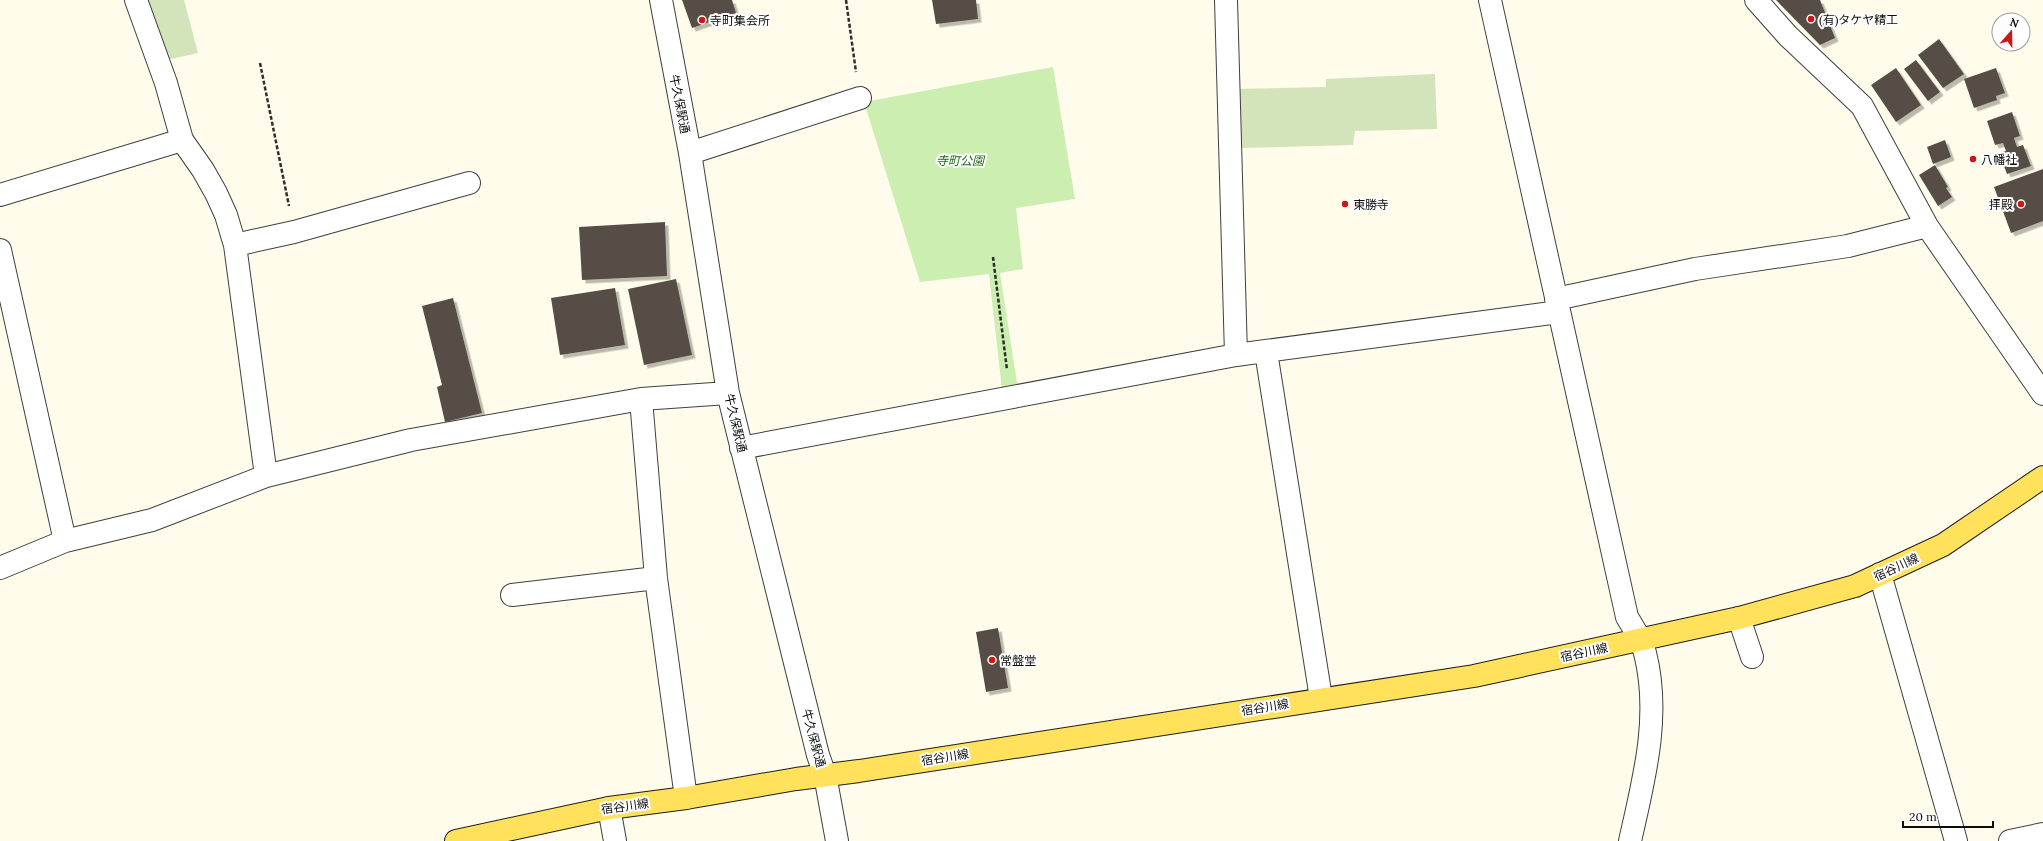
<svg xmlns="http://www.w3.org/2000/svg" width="2043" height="841" viewBox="0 0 2043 841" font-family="Lora,'Noto Sans JP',serif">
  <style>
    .green { fill: #cceeb1 }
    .cemetery { fill: #d3e3ba }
    .building { fill: #564e47; filter: url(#shadow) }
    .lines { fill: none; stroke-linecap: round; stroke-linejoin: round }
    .minor-casing { stroke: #3f3f3f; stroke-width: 24 }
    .major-casing { stroke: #1d1d1d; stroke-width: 24 }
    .path { stroke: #2e2e2e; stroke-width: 2.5; stroke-dasharray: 4 2; stroke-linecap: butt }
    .minor { stroke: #fff; stroke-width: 22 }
    .major { stroke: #ffe15b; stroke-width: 22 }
    .poi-dot { fill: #cb1816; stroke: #fff; stroke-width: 1.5 }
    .labels { text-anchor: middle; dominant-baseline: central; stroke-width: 4; stroke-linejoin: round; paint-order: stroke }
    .poi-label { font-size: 12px; fill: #0c0c0c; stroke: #fff; text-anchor: start }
    .street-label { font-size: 12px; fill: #0c0c0c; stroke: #fff }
    .park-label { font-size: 12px; font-style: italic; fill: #226a16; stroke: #fff }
  </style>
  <defs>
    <filter id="shadow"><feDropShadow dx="3.5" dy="3.5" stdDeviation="0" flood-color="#0004"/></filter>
  </defs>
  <rect width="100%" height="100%" fill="#fffceb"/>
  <path class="green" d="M1053,67L1075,199L1016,208L1023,269L1000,273L1018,389L1002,390L989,274L920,282L864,102Z"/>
  <path class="cemetery" d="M145,0H184L198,53L166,60Z
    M1435,74L1437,129L1355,131L1353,145L1239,148L1237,89L1326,87V79Z"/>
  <path class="building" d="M682,0H732L736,13L692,28Z
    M932,0H976L978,19L936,24Z
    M1776,0H1820L1835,38L1820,45Z
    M1939,39L1964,74L1943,88L1918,55Z
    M1916,60L1940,92L1928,101L1904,69Z
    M1896,68L1921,105L1896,122L1871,85Z
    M1996,68L2005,93L1996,96L1997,100L1974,108L1964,79Z
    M2012,112L2020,136L2014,138L2017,147L2023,145L2031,166L2007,174L1999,153L2006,151L2003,143L1995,145L1987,121Z
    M1945,140L1951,157L1933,164L1927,147Z
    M1935,165L1948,187L1946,188L1952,197L1938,206L1919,175Z
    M2043,169V221L2011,233L1994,187Z
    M665,222L667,276L582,280L579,227Z
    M676,279L692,355L644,365L628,289Z
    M615,288L625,345L560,355L551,298Z
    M453,298L482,413L445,422L437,387L442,385L422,306Z
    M998,628L1008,688L986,692L976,632Z"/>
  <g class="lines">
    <g class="minor-casing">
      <path id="minor" d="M136,0L166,83L182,140L203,170L216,193L226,215L235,245L266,476
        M661,0L690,153L728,393L818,755L825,775L837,841
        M1226,0L1236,355
        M1490,0L1627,617C1634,629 1642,640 1645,653C1661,716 1644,779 1630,841
        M1756,0L1788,36L1862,106L1927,226L2043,394
        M690,153L860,98
        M0,195L182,140
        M235,245L294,232L469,183
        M0,250L65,541
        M1556,299L1695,269L1848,246L1927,226
        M1266,352L1321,698
        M641,399L656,578L686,798
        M741,448L1236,355L1559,312
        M0,568L65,541L152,520L266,476L411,440L641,399L728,393
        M1880,574L1956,841
        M512,595L656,578
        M1739,618L1752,657
        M609,808L615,841
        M2010,841L2043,834"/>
    </g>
    <g class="major-casing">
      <path id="major" d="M456,841L609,808L686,798L796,779L859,771L1474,676L1739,618L1855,586L1943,545L2043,477"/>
    </g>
    <path class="path" d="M846,0L856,72
      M260,63L289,206
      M993,257L1007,370"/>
    <use href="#minor" class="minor"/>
    <use href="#major" class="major"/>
  </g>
  <g class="poi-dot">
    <circle cx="1811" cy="19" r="4"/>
    <circle cx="702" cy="20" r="4"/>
    <circle cx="1973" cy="159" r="4"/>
    <circle cx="1345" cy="204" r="4"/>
    <circle cx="2021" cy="204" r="4"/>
    <circle cx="992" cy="660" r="4"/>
  </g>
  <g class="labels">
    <g class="poi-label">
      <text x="1819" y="19">(有)タケヤ精工</text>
      <text x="710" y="20">寺町集会所</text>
      <text x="1981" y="159">八幡社</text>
      <text x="1353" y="204">東勝寺</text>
      <text x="2013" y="204" text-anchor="end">拝殿</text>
      <text x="1000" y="660">常盤堂</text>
    </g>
    <g class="street-label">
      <text transform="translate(680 104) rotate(79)">牛久保駅通</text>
      <text transform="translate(736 423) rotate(77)">牛久保駅通</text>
      <text transform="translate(1896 567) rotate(-25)">宿谷川線</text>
      <text transform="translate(1584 652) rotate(-12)">宿谷川線</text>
      <text transform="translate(1265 707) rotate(-9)">宿谷川線</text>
      <text transform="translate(814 738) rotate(75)">牛久保駅通</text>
      <text transform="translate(945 757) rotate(-9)">宿谷川線</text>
      <text transform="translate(625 806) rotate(-8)">宿谷川線</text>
    </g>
    <g class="park-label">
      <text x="960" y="160">寺町公園</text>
    </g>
  </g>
  <g transform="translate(2011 32) rotate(20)"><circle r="19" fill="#ffffff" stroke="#9e9e9e"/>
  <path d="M0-3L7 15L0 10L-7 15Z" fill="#cb1816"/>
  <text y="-6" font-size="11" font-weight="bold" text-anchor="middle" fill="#0c0c0c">N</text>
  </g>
  <path d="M1903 821v6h90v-6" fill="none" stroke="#0c0c0c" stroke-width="2"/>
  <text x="1909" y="821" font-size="12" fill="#0c0c0c" stroke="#ffffff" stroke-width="3" paint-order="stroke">20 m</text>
</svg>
